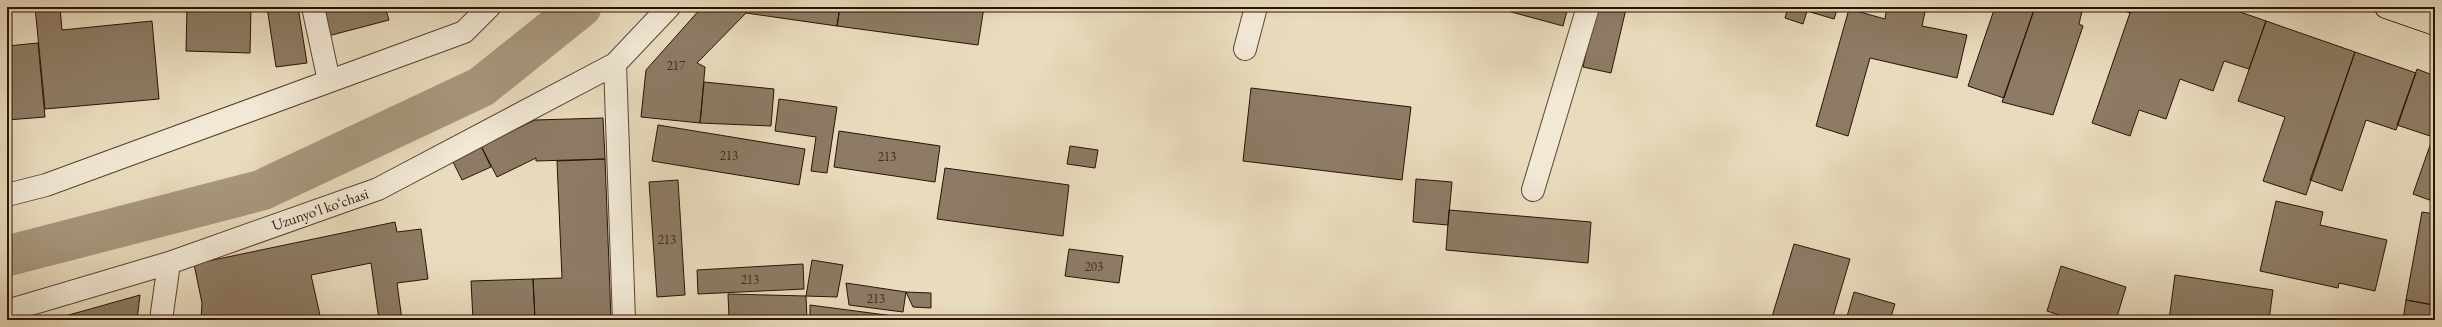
<svg xmlns="http://www.w3.org/2000/svg" width="2442" height="327" viewBox="0 0 2442 327" font-family="'EB Garamond',serif">
  <style>
    .lines { fill: none; stroke-linecap: round; stroke-linejoin: round }
    .canal { stroke: #a8977f; stroke-width: 41 }
    .building { fill: #8d7b65; stroke: #2a1205 }
    .minor-casing { stroke: #5a4433; stroke-width: 24 }
    .major-casing { stroke: #2a1205; stroke-width: 24 }
    .minor { stroke: #f1e8d5; stroke-width: 22 }
    .major { stroke: #e9dcbe; stroke-width: 22 }
    .labels { text-anchor: middle; dominant-baseline: central; stroke-width: 4; stroke-linejoin: round; paint-order: stroke }
    .number-label { font-size: 13px; fill: #432c1d }
    .street-label { font-size: 15px; fill: #2a1205; stroke: #f1e8d5 }
  </style>
  <rect width="100%" height="100%" fill="#e9dcbe"/>
  <filter id="stains"><feTurbulence type="fractalNoise" baseFrequency=".005" numOctaves="4"/><feColorMatrix values="0 0 0 0 .2 0 0 0 0 .09 0 0 0 0 .02 0 0 0 .5 -.17"/></filter>
  <radialGradient id="worn" r=".72"><stop offset=".6" stop-color="#630" stop-opacity="0"/><stop offset="1" stop-color="#630" stop-opacity=".3"/></radialGradient>
  <g class="lines">
    <path class="canal" d="M7,256L262,190L481,87L581,7"/>
  </g>
  <path class="building" d="M35,7H60L62,30L152,21L159,99L45,109Z
    M187,7H251L250,53L186,51Z
    M267,7H298L307,63L276,67Z
    M320,7H385L389,20L328,36Z
    M702,7H742L746,13L697,63L705,67L700,123L641,117L646,70Z
    M747,7H840L837,26L746,13Z
    M840,7H984L978,45L837,26Z
    M1493,7H1568L1563,26Z
    M1596,7L1626,9L1611,73L1583,67Z
    M1788,7H1838L1834,19L1807,11L1803,24L1785,18Z
    M1887,7H1926L1922,26L1967,35L1957,78L1870,58L1848,136L1816,126L1849,9L1885,19Z
    M1995,7H2035L2004,98L1968,86Z
    M2035,7H2083L2079,24L2083,26L2053,115L2002,102Z
    M2114,7H2132L2130,13Z
    M2132,7H2226L2266,21L2249,69L2224,61L2213,91L2180,79L2166,119L2139,110L2130,136L2092,123Z
    M2266,21L2355,52L2306,195L2263,181L2285,117L2238,101Z
    M38,43L45,117L7,120V46Z
    M2355,52L2416,73L2396,130L2366,120L2342,191L2310,180Z
    M2417,69L2435,76V202L2413,194L2433,137L2397,125Z
    M704,82L774,89L771,126L700,123Z
    M1251,88L1411,107L1402,180L1243,161Z
    M779,99L837,107L827,173L811,171L816,137L775,131Z
    M603,118L605,159L536,161V158L497,177L481,146L535,120Z
    M658,125L805,149L799,185L652,161Z
    M839,131L940,146L935,182L834,167Z
    M481,146L491,167L462,180L452,160Z
    M1070,146L1098,150L1095,168L1067,164Z
    M605,159L611,319L535,320L533,279L562,278L557,161Z
    M945,168L1069,185L1063,236L937,219Z
    M1416,179L1452,182L1448,225L1413,222Z
    M678,180L685,295L657,297L649,182Z
    M2276,201L2323,212L2320,225L2387,240L2375,291L2339,283L2338,288L2260,271Z
    M1449,210L1591,222L1588,263L1446,250Z
    M2422,212L2435,214V305L2406,300Z
    M395,222L397,232L421,229L428,279L397,283L402,320H379L371,263L311,275L321,320H201L202,303L194,264Z
    M1794,244L1850,259L1832,320H1771Z
    M1069,249L1123,256L1119,283L1065,276Z
    M812,260L843,265L837,297L806,296Z
    M803,264L804,289L698,294L697,270Z
    M2061,266L2126,287L2116,320H2074L2047,311Z
    M2175,275L2273,290L2269,320H2169Z
    M533,279L535,319L473,320L471,281Z
    M846,283L906,292L903,312L849,305Z
    M906,292L931,293V308L913,307Z
    M1854,292L1895,304L1890,320H1846Z
    M728,294L806,296L807,320H780V317L729,318Z
    M140,295L137,320H51Z
    M2406,300L2432,305L2430,320H2403Z
    M810,305L924,320H810Z
    M702,318V320H662Z"/>
  <g class="lines">
    <g class="minor-casing">
      <path id="minor" d="M313,7L329,81
        M1245,49L1256,7
        M615,64L624,320
        M1533,190L1588,7
        M7,195L46,185L464,32L489,7
        M7,311L169,263L378,189L615,64L669,7
        M161,320L169,263"/>
    </g>
    <g class="major-casing">
      <path id="major" d="M2386,7L2435,24"/>
    </g>
    <use href="#minor" class="minor"/>
    <use href="#major" class="major"/>
  </g>
  <g class="labels">
    <g class="number-label">
      <text x="676" y="65">217</text>
      <text x="729" y="155">213</text>
      <text x="887" y="156">213</text>
      <text x="667" y="239">213</text>
      <text x="1094" y="266">203</text>
      <text x="750" y="279">213</text>
      <text x="876" y="298">213</text>
    </g>
    <g class="street-label">
      <text transform="translate(320 209) rotate(-19)">Uzunyoʻl koʻchasi</text>
    </g>
  </g>
  <rect width="2442" height="327" fill="none" stroke="#e9dcbe" stroke-width="24"/>
  <rect x="8" y="8" width="2426" height="311" fill="none" stroke="#2a1205" stroke-width="2"/>
  <rect x="12" y="12" width="2418" height="303" fill="none" stroke="#2a1205"/>
  <rect width="100%" height="100%" filter="url(#stains)"/>
  <rect width="100%" height="100%" fill="url(#worn)"/>
</svg>
